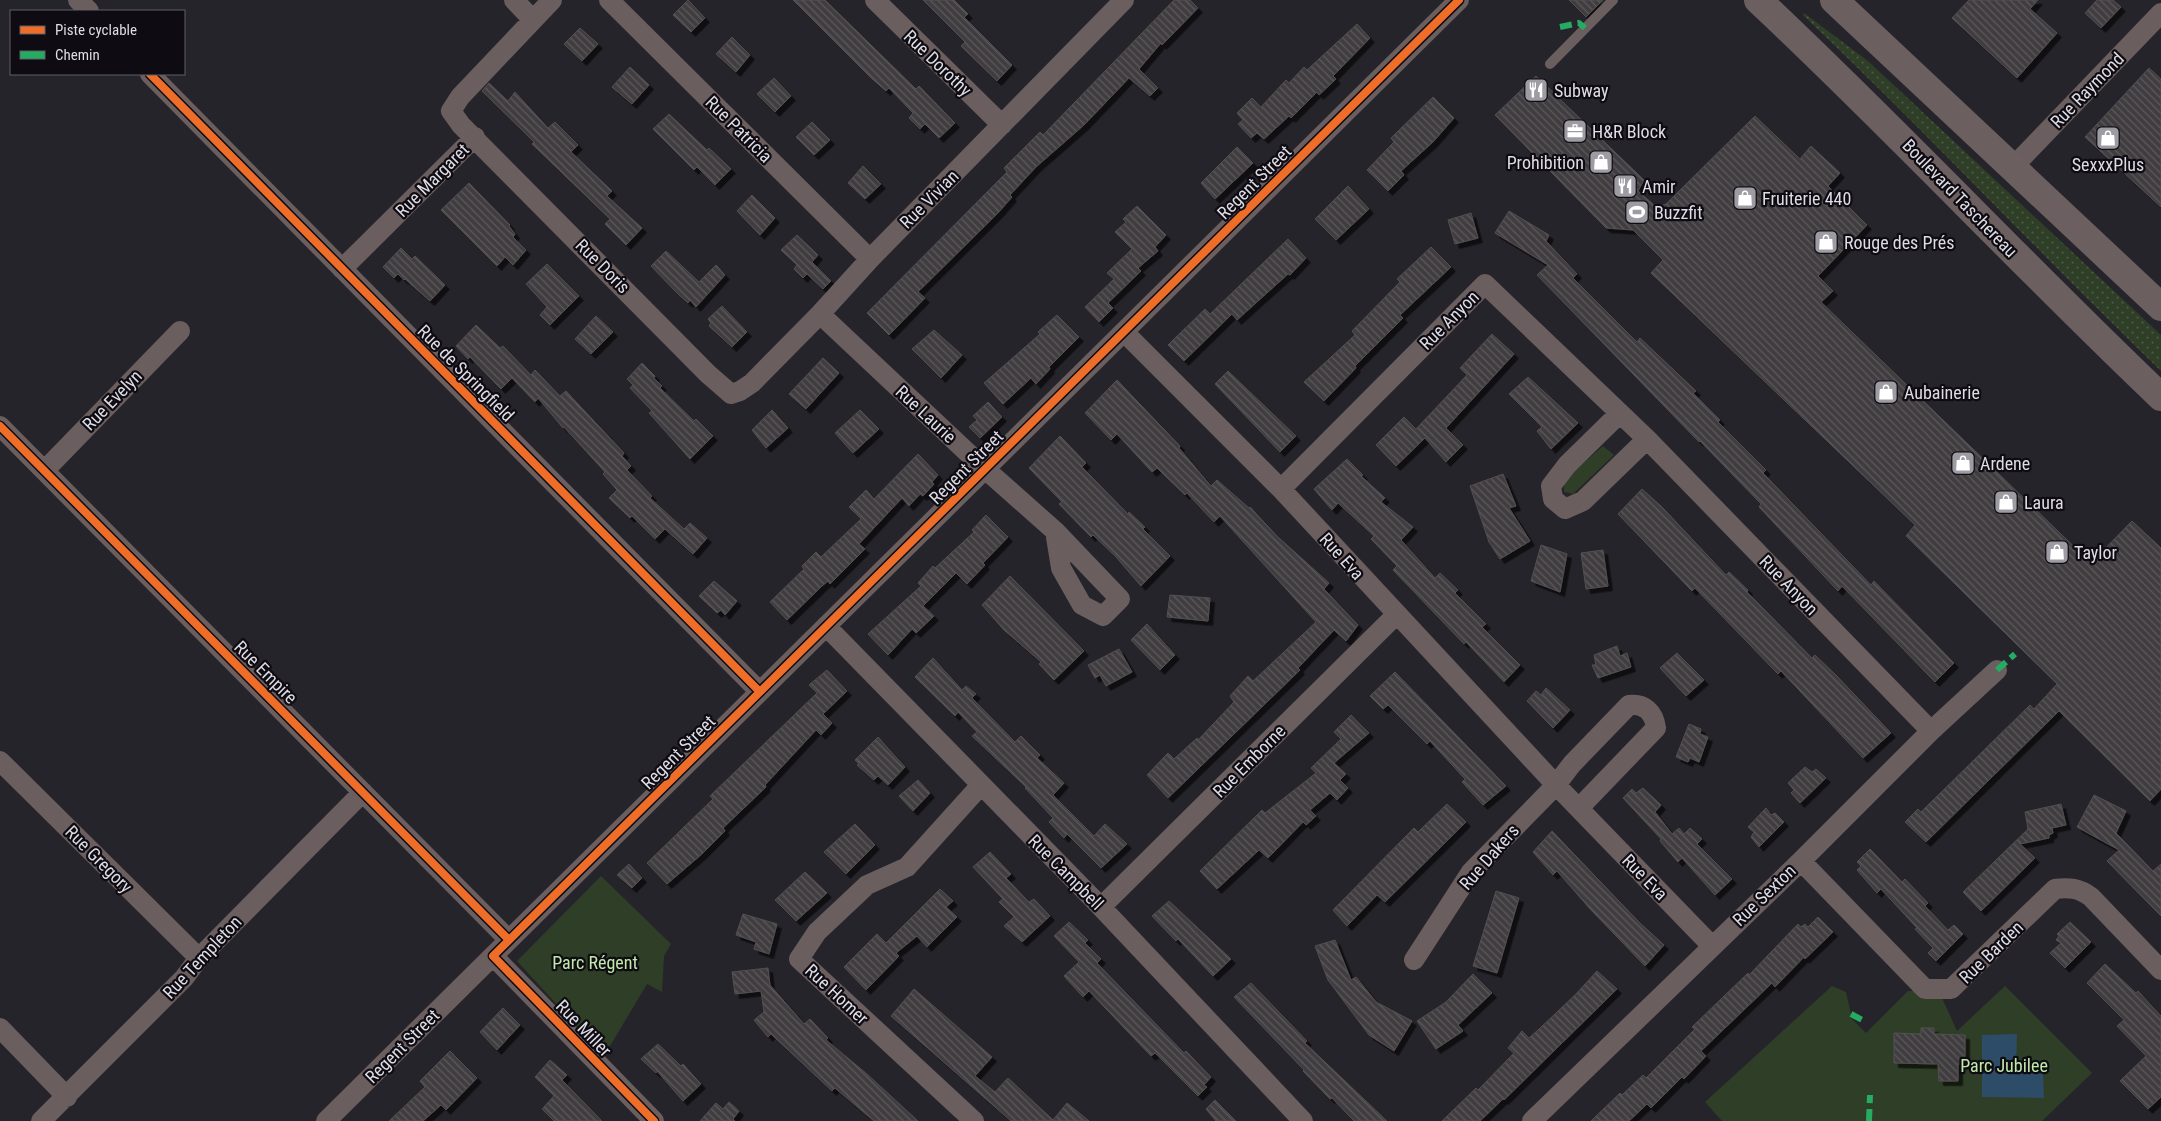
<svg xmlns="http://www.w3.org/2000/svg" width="2161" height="1121" viewBox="0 0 2161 1121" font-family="'Roboto Condensed',sans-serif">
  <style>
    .grass { fill: url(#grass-dots) }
    .park { fill: #2f3e26 }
    .water { fill: #2d4c68 }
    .building { fill: url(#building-back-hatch); stroke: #534f50; filter: url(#shadow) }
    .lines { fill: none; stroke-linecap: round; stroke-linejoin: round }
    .service { stroke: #6b5e5e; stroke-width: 10 }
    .minor { stroke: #6b5e5e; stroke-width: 20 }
    .primary { stroke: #6c5f60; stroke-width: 28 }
    .quiet { stroke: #26ab63; stroke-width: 6; stroke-dasharray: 12 6; stroke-linecap: butt }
    .cycleway-casing { stroke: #0e0c12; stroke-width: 11 }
    .cycleway { stroke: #ee6e29; stroke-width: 8 }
    .labels { text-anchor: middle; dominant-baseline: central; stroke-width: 4.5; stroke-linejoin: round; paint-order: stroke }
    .street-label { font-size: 18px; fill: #dedce4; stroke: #0e0c12 }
    .poi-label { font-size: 18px; fill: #dedce4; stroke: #0e0c12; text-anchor: start }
    .park-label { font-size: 18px; fill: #c1eaaa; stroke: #0e0c12 }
  </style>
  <defs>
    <pattern id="grass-dots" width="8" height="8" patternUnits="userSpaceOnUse" patternTransform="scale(1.25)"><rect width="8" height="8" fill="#2f3e26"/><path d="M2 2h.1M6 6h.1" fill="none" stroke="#4d5945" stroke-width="1.8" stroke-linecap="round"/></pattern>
    <pattern id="building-back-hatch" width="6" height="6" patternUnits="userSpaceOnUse" patternTransform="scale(1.25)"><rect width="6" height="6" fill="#413e40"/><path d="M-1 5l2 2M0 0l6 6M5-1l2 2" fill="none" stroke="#5c595b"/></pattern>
    <filter id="shadow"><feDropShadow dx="4.5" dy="4.5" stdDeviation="0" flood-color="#0009"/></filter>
  </defs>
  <rect width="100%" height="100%" fill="#26242b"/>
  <path class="grass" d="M1804,13L1868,61L2161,335V371C2040,254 1925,131 1803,15Z"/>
  <path class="park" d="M1603,446L1614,455L1573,494L1564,492V480Z
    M601,876L671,944L664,956L662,992L647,984L604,1056L517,961Z
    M1832,986L1846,992L1851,1014L1850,1017L1866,1033L1908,991H1939L1957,1031L2005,986L2092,1073L2042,1121H1722L1705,1102Z"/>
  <path class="water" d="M2017,1034L2016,1070L2043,1074L2044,1098L1982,1097V1035Z"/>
  <path class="building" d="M688,0L705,18L691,32L673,15Z
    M793,0H825L916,89L919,86L955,123L939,138L925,124L920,129L909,118L913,113L889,88L886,91L871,78Z
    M923,0H954L968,14L964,17L1012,65L997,81L961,46L965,42Z
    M1174,0H1190L1198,8L1162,45L1161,43L1139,69L1158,88L1150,96L1129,78L1084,125L1036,167L1010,195L1012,197L998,213L918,292L925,298L889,335L867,313L1007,172L1004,168L1040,132L1043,135Z
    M1569,0H1603L1586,17Z
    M1969,0H2038L2030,9L2057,33L2017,78L1952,18Z
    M2097,0H2113L2121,7L2101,28L2085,13Z
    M1357,24L1370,38L1333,76L1336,79L1319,95L1317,92L1291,118L1289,116L1264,139L1257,133L1251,138L1238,124L1243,120L1237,113L1252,98L1261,107L1286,80L1289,83L1304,67L1307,70Z
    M580,28L598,44L582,61L564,44Z
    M732,37L750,55L736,72L716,54Z
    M630,67L649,85L632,104L612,87Z
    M2149,68L2161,79V207L2085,137Z
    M1536,76L1644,180L1638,191L1654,205L1660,206L1666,204L1755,116L1800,159L1811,146L1840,173L1828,186L1867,225L1818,276L1833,291L1821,302L2091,563L2132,521L2161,548V789L2150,801L2059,711L1926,842L1905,822L1918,809L1921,812L2030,705L2034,709L2057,684L1906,536L1915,525L1651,273L1663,260L1633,230L1606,228L1495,115Z
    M774,78L791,96L775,112L757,94Z
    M489,83L508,101L515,92L548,128L555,122L578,145L571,152L612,191L607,196L642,228L626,245L605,224L610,219L532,144L534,142L482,91Z
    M1433,97L1454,118L1433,142L1401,171L1404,175L1388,191L1367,170L1394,142L1391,138Z
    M669,114L707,150L709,148L731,169L715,185L697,167L694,170L653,129Z
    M812,122L830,140L814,155L796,137Z
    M1237,147L1253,163L1215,199L1201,183Z
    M863,166L881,184L865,199L848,183Z
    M469,183L510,225L509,226L515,234L513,237L526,250L513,265L505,257L497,266L441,210Z
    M1348,186L1369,209L1336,240L1315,219Z
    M752,195L775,218L760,235L737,211Z
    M1137,206L1166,235L1155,247L1158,251L1138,268L1141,271L1108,303L1113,308L1099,322L1085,307L1114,279L1107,273L1132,249L1115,232L1126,222L1123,219Z
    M1509,211L1549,235L1546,241L1577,274L1573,278L1637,342L1640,338L1696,391L1693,393L1720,420L1718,422L1766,470L1763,473L1871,585L1874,581L1954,663L1935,682L1842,586L1838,591L1759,507L1761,504L1700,441L1699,442L1537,275L1548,265L1495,233Z
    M1471,213L1478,238L1455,244L1448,220Z
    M797,235L818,255L812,262L831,281L823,289L807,274L803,278L794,269L797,265L781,250Z
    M1288,239L1306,258L1290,275L1288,274L1237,320L1232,314L1184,361L1168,345L1205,309L1210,314Z
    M1431,247L1451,267L1400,315L1403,318L1355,366L1356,368L1324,401L1304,382L1355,335L1352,331L1400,282L1397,279Z
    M401,248L412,259L415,256L445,285L430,301L405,279L404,280L398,274L394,278L383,267Z
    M666,251L699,282L716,265L725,275L696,307L690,300L688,303L677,293L651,266Z
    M547,264L579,296L550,325L540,315L547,307L526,284Z
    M722,306L747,332L732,347L709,326L711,323L708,319Z
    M1057,315L1079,337L1049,367L1050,369L1036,384L1031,378L1003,404L984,383L1040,334L1038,332Z
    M596,316L613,332L591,354L575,339Z
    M476,325L500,348L503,346L531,375L535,370L560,396L566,391L624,453L622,456L631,466L627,470L652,496L650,498L684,529L690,523L707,538L693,554L665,529L655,539L632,516L630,518L609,498L617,490L603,474L605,472L564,427L563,428L538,398L535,402L512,378L501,389L470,357L468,359L456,346Z
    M934,330L962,355L941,378L912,349Z
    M1492,334L1514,354L1446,428L1463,445L1446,462L1425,438L1396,466L1376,445L1404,417L1416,429L1467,375L1460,368Z
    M823,358L839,373L806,409L789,394Z
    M642,363L655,376L654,378L662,386L660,388L694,421L696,419L713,436L690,459L649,413L652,411L630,388L633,385L627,379Z
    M1228,371L1296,436L1280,452L1215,384Z
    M1528,377L1578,423L1551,449L1537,431L1542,427L1509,394Z
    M1117,380L1180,446L1179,448L1211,486L1217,480L1249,508L1250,507L1278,537L1329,583L1324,589L1358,625L1346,641L1334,630L1298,668L1300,670L1168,798L1147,775L1168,753L1174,759L1197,738L1198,740L1234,702L1230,696L1248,676L1253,681L1316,622L1220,516L1214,522L1187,493L1185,495L1157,468L1152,472L1117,434L1111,440L1085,413Z
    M988,402L1002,417L980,438L969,427L977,420L973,416Z
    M772,410L788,428L766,448L752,430Z
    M860,410L879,429L853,453L835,433Z
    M1060,436L1086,463L1082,467L1128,514L1129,512L1145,527L1143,529L1170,556L1141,586L1116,557L1093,535L1091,537L1059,504L1062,502L1029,468Z
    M918,454L938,475L932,482L934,484L923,496L920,494L909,506L902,498L859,544L865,549L830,584L828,581L822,586L787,620L770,602L804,569L802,566L816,552L821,557L861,519L849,507L866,490L874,499Z
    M1347,459L1363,475L1361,476L1385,498L1381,502L1413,527L1401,540L1435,578L1440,573L1458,590L1455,593L1486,624L1482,627L1520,665L1504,682L1466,642L1464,644L1393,570L1397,566L1371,539L1374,536L1338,503L1332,510L1314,489Z
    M1503,474L1516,506L1509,508L1530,541L1500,559L1489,542L1470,486Z
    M1642,489L1662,507L1726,575L1729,572L1748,590L1747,592L1812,658L1815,655L1836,675L1891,733L1863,758L1781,671L1778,674L1695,588L1692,591L1618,514Z
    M986,515L1008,537L983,563L985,565L967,584L956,573L923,606L934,616L916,633L912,629L888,655L868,634L921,586L918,583L933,566L935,568L974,532L972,530Z
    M1541,545L1567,554L1560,592L1531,581Z
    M1603,550L1608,586L1586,589L1581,553Z
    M1010,576L1084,651L1054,680L1039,664L1041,662L1004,630L982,605Z
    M714,581L737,601L725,615L721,610L717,613L699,596Z
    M1170,595L1210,598L1208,621L1167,617Z
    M1147,624L1175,655L1160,670L1131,640Z
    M1617,646L1620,656L1627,653L1631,667L1598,678L1592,665H1596L1594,655Z
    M1119,649L1132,672L1106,686L1100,675L1095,678L1088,665Z
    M1677,653L1704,680L1686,696L1660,668Z
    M933,658L962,690L966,686L976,694L972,698L1015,742L1021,736L1040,755L1037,758L1064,783L1053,795L1094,836L1105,824L1127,844L1101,868L1067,834L1064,838L1049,822L1053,818L1025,788L1026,787L972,736L977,732L958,712L955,716L915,677Z
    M827,670L847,691L823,714L832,723L821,735L816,730L765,785L766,787L723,828L725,831L702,854L667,884L647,863L713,799L710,796L817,693L809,685Z
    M1395,672L1506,786L1483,805L1462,782L1465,779L1430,741L1427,744L1388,705L1383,709L1370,696Z
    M1546,688L1570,710L1553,728L1527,701L1536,691L1541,695Z
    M1351,715L1369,733L1334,763L1346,774L1340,780L1348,788L1337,800L1330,793L1310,810L1316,816L1306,825L1303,822L1268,858L1259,850L1217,889L1200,871L1262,810L1265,813L1316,773L1311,768L1341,739L1334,732Z
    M1689,724L1701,729L1700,734L1708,737L1699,762L1690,758L1688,762L1676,757Z
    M878,737L905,767L888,785L878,776L874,780L857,765L859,764L855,760Z
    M1805,767L1812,772L1816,769L1826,778L1800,803L1791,793L1794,790L1788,783Z
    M918,780L930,793L913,811L899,796Z
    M1643,788L1661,805L1655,812L1672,834L1679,828L1684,834L1690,828L1702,839L1697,844L1732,879L1715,895L1682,858L1678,862L1660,841L1661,839L1623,798L1632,789L1636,793Z
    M2094,795L2126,811L2116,833L2153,871L2161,864V916L2107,861L2119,850L2077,827Z
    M1447,804L1466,822L1385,902L1377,895L1347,926L1333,910L1414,828L1418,832Z
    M2061,804L2066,825L2052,828L2053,833L2049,835V838L2020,844L2035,858L1981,911L1963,892L2028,829L2025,812Z
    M1766,808L1771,815L1775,813L1784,822L1759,847L1751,837L1754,832L1748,827Z
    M855,824L875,845L846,874L824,852Z
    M1552,831L1640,923L1664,945L1645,966L1591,910L1557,871L1553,875L1533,852Z
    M1870,849L1902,882L1905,879L1928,903L1925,906L1948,930L1954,925L1963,934L1936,961L1928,953L1933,948L1915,929L1917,928L1881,889L1877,893L1857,870L1861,866L1857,862Z
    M990,852L1011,874L1006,878L1029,902L1034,899L1050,916L1022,942L1004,926L1014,917L999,902L1003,899L973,867Z
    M629,864L642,878L632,888L617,875Z
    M805,872L827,893L796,921L775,900Z
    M940,889L953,901L946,907L957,917L927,947L917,936L896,953L899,956L866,990L844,967L877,934L886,943Z
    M1496,891L1519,898L1497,973L1473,966Z
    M1169,901L1231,959L1213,976L1178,939L1176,941L1152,916Z
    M743,914L777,924L769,954L754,949L756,942L736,935Z
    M1818,917L1833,932L1805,959L1804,957L1775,987L1772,983L1701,1051L1706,1056L1684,1079L1682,1077L1651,1108L1647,1104L1629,1121H1591L1620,1093L1622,1095L1643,1075L1646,1078L1695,1029L1692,1027L1748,973L1749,975L1798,924L1801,927L1805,924L1808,927Z
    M1069,922L1088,940L1085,943L1101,959L1097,963L1184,1053L1186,1051L1211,1077L1204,1085L1207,1087L1198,1096L1155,1053L1151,1056L1089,991L1083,997L1064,976L1079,962L1054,936Z
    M2070,922L2091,942L2065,968L2050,953L2061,943L2056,940L2059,936L2057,934Z
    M1335,940L1351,980L1356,977L1376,1002L1412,1021L1394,1051L1369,1035L1328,980L1315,946Z
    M2105,964L2136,993L2138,991L2161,1016V1097L2148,1109L2120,1081L2146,1056L2117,1026L2124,1020L2087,983Z
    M768,968L770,985L804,1024L810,1019L828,1038L826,1040L867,1074L918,1121H874L835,1088L832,1091L771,1034L768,1037L754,1020L764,1012L761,991L735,994L732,972Z
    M1597,971L1617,989L1504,1100L1503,1099L1480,1121H1442L1476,1088L1478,1090L1514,1053L1508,1048L1522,1031L1529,1038L1538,1030L1576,994Z
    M1473,974L1492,993L1458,1025L1463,1031L1436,1049L1417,1021L1446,1002Z
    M1251,983L1307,1041L1305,1043L1387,1121H1354L1332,1098L1330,1099L1303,1071L1304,1070L1234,997Z
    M914,989L992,1057L975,1076L995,1092L1008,1078L1053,1120L1067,1103L1089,1121H1011L891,1016Z
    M503,1008L520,1025L497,1050L480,1032Z
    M1921,1028H1934V1034L1965,1035V1064H1958V1081H1939L1938,1064L1894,1063V1033L1921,1034Z
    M658,1044L681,1066L683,1064L701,1084L683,1101L657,1071L656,1073L641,1059Z
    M450,1051L477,1078L446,1110L441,1105L423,1121H389L425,1087L420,1081Z
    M550,1060L567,1075L562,1080L602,1121H554L542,1109L554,1096L535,1077Z
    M1215,1100L1236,1121H1216L1206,1109Z
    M729,1102L739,1111L733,1119L735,1121H700L716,1103L723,1109Z"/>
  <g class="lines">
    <path class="service" d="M1550,64L1613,0"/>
    <path class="minor" d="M78,0L89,11
      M514,0L532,19
      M552,0L460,97L451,111L461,125L708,374L731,394L740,391L752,383L820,314L870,259L1124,0
      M609,0L870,259
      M875,0L1002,125
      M150,74L760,692
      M2012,168L2161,13
      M342,269L475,137
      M820,314L985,469L1055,531L1120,599L1103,616L1082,605L1061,568L1055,531
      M1124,332L1281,489L1556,785L1712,946
      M1620,413L1567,465L1551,486L1553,499L1565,509L1583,501L1647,439
      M0,426L509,940
      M45,470L180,331
      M1281,489L1485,284L1647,439L1931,731
      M826,626L1101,907L1303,1121
      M0,761L199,958
      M1801,861L1925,989H1951L2055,889C2069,887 2079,888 2091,897L2161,970
      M1101,907L1396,615
      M493,956L654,1121
      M1414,960L1471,872L1556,785L1572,764L1629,705C1644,703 1654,712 1656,728L1579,808
      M0,1028L67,1097
      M41,1121L184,978L199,958L363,792
      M326,1121L1459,0
      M974,1121L799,959L817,932L867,885L907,867L981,785
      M1532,1121L1801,861L1931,731L1997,670"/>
    <path class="primary" d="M1758,0C1896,129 2024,267 2161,397
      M1834,0L2161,307"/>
    <path class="quiet" d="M1560,27L1579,23L1585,28
      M1997,670L2015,654
      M1851,1014L1866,1022
      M1869,1121L1870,1095"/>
    <g class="cycleway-casing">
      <path id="cycleway" d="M150,74L760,692
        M0,426L509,940
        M654,1121L493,956L1459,0"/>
    </g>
    <use href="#cycleway" class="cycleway"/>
  </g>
  <defs>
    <g id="restaurant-square" transform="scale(1.25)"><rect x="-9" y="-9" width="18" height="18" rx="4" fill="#9e9ca3" stroke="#0e0c12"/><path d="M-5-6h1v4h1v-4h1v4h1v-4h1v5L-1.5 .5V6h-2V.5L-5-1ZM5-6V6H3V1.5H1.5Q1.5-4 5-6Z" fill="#fff"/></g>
    <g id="office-square" transform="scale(1.25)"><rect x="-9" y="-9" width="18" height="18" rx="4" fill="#9e9ca3" stroke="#0e0c12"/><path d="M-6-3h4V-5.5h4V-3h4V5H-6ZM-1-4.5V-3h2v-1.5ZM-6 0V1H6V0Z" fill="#fff"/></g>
    <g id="shop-square" transform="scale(1.25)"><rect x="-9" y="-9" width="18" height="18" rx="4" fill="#9e9ca3" stroke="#0e0c12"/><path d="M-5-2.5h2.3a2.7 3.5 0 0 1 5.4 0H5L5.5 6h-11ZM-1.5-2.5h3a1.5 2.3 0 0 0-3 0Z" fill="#fff"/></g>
    <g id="stadium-square" transform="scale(1.25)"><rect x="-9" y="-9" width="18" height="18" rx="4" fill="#9e9ca3" stroke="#0e0c12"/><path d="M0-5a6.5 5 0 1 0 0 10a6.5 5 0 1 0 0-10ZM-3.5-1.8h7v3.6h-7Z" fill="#fff"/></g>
  </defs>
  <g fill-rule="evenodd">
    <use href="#restaurant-square" x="1536" y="90"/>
    <use href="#office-square" x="1575" y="131"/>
    <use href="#shop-square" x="2108" y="138"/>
    <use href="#shop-square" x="1601" y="162"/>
    <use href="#restaurant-square" x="1625" y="186"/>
    <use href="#shop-square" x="1745" y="198"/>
    <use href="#stadium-square" x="1637" y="212"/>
    <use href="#shop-square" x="1826" y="242"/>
    <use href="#shop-square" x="1886" y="392"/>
    <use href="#shop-square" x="1963" y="463"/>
    <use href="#shop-square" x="2006" y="502"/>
    <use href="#shop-square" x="2057" y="552"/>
  </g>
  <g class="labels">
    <g class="street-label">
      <text transform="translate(938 63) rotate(44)">Rue Dorothy</text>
      <text transform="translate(2087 90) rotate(-46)">Rue Raymond</text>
      <text transform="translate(739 129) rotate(45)">Rue Patricia</text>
      <text transform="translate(432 180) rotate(-45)">Rue Margaret</text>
      <text transform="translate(1254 182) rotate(-45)">Regent Street</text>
      <text transform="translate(1960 198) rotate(46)">Boulevard Taschereau</text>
      <text transform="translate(929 199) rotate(-45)">Rue Vivian</text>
      <text transform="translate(603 266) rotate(45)">Rue Doris</text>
      <text transform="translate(1449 320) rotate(-45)">Rue Anyon</text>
      <text transform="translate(466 373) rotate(45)">Rue de Springfield</text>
      <text transform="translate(112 400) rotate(-46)">Rue Evelyn</text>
      <text transform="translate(926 414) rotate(43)">Rue Laurie</text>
      <text transform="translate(966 467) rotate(-45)">Regent Street</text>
      <text transform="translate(1342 556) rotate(48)">Rue Eva</text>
      <text transform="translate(1789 585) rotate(46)">Rue Anyon</text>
      <text transform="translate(266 672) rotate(45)">Rue Empire</text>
      <text transform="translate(678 752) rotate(-45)">Regent Street</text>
      <text transform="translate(1249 761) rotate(-45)">Rue Emborne</text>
      <text transform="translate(1489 857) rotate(-49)">Rue Dakers</text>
      <text transform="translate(99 859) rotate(45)">Rue Gregory</text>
      <text transform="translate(1066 872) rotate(45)">Rue Campbell</text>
      <text transform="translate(1645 877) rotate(46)">Rue Eva</text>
      <text transform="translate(1764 895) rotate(-44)">Rue Sexton</text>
      <text transform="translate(1991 952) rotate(-44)">Rue Barden</text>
      <text transform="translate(202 957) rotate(-47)">Rue Templeton</text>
      <text transform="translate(837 994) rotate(43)">Rue Homer</text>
      <text transform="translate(584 1028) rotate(46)">Rue Miller</text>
      <text transform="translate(402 1046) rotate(-45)">Regent Street</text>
    </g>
    <g class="poi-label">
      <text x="1554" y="90">Subway</text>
      <text x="1592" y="131">H&amp;R Block</text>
      <text x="1584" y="162" text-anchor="end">Prohibition</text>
      <text x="2108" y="164" text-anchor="middle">SexxxPlus</text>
      <text x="1642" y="186">Amir</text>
      <text x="1762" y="198">Fruiterie 440</text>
      <text x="1654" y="212">Buzzfit</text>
      <text x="1844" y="242">Rouge des Prés</text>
      <text x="1904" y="392">Aubainerie</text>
      <text x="1980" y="463">Ardene</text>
      <text x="2024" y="502">Laura</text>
      <text x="2074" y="552">Taylor</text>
    </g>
    <g class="park-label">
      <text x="595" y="962">Parc Régent</text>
      <text x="2004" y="1065">Parc Jubilee</text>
    </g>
  </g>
  <rect x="10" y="10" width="175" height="65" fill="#0e0c12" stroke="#615f66"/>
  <rect x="20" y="26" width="25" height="8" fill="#ee6e29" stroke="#615f66"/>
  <text x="55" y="35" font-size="15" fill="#dedce4">Piste cyclable</text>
  <rect x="20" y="51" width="25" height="8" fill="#26ab63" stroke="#615f66"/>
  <text x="55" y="60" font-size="15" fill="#dedce4">Chemin</text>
</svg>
